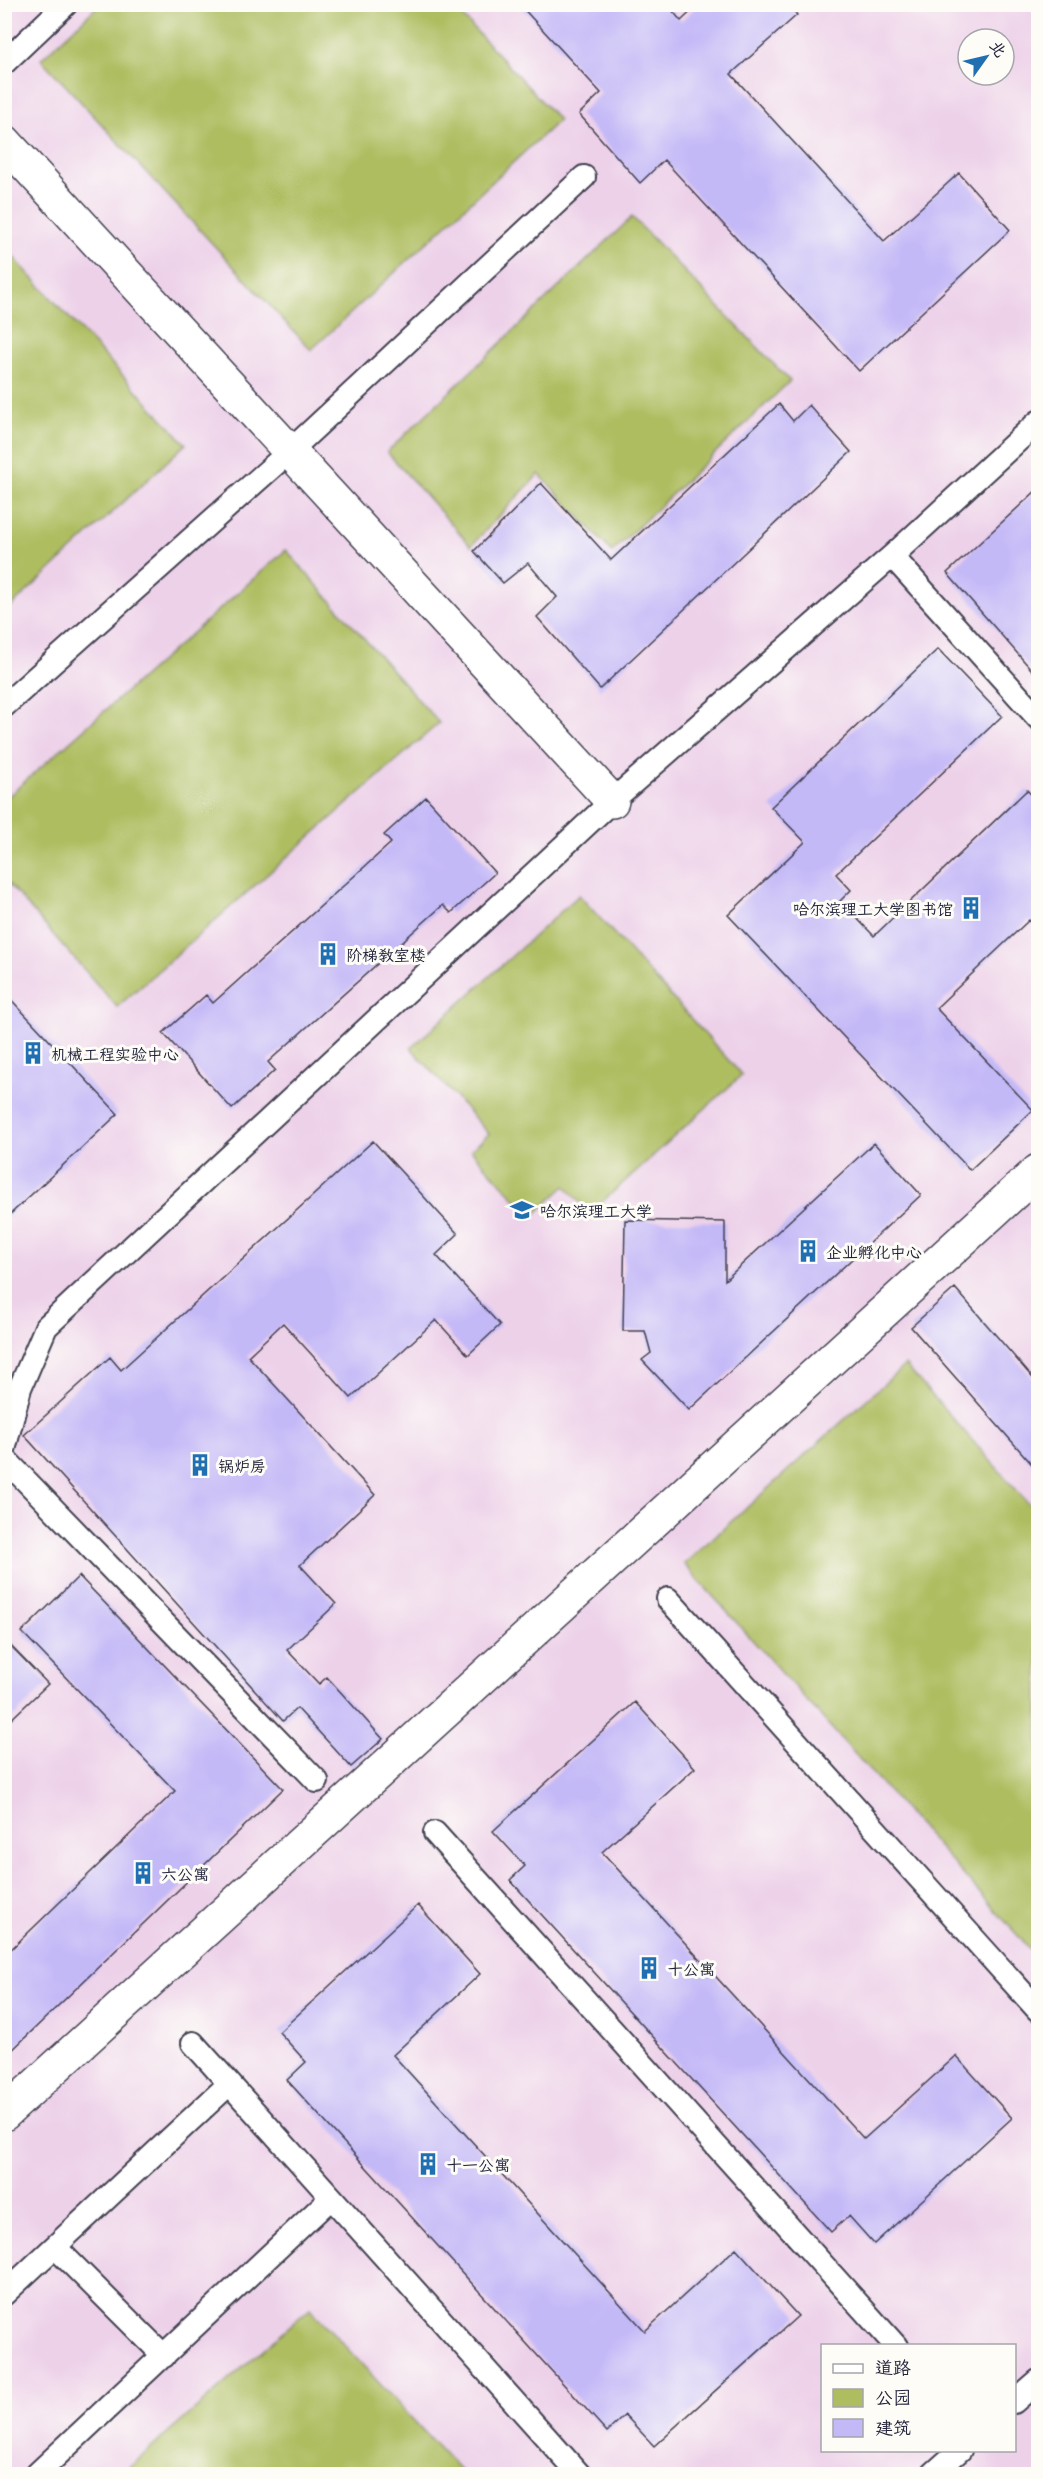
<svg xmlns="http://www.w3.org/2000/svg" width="1043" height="2479" viewBox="0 0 1043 2479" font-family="Mali,'LXGW WenKai TC',sans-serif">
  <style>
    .built { fill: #edd1e9; fill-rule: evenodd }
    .green { fill: #aebd60; stroke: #68704e; stroke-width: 1.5 }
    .building { fill: #c4b9f7 }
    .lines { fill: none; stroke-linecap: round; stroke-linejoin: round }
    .lane-casing { stroke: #413f50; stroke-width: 26 }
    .street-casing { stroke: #413f50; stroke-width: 36 }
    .lane { stroke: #fff; stroke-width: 22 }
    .street { stroke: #fff; stroke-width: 33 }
    .labels { text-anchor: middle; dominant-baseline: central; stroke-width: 6; stroke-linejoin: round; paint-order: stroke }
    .poi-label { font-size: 16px; fill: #22223b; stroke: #fdfcf7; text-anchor: start }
  </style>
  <rect width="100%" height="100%" fill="#fdfcf7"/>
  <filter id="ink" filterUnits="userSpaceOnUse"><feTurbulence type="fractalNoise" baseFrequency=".0167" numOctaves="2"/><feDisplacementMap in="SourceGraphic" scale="12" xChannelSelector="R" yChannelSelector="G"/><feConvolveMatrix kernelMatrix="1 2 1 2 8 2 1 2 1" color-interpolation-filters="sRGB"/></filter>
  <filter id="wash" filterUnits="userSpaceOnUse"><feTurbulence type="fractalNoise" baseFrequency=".008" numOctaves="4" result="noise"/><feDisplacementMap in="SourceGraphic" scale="24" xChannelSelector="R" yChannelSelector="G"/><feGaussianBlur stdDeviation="1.35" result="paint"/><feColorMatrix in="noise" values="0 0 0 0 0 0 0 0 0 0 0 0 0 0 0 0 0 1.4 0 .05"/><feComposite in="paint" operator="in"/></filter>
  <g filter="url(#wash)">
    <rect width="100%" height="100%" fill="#f2e1c5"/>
    <path class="built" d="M5,5H1038V2474H5ZM968,39H1004V75H968ZM822,2346H1014V2450H822Z"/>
    <path class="green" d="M100,4L452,5L559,120L311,350L41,59Z
      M632,217L790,381L612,552L539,474L471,546L387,452Z
      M5,248L186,444L5,612Z
      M286,550L439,723L117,1007L5,880V799Z
      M579,895L742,1075L590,1213L565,1186L532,1217L471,1150L489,1134L411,1048Z
      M905,1365L1038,1514V1958L684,1564Z
      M310,2308L463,2474H122Z"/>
    <g id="blocks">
      <path class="building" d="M519,4H667L681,21L699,4H788L797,15L731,74L884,241L959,173L1010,230L859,371L664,160L640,183L579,114L601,93Z
        M779,404L793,421L809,405L851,452L600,689L537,617L557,597L528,563L503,583L474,551L541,483L611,560Z
        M1038,489V677L947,573Z
        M938,649L1002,716L836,874L851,890L840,901L874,936L1027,790L1038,802V930L1029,920L936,1008L1033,1110L970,1170L728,915L805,842L771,807Z
        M426,797L495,873L451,913L443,905L268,1062L275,1070L232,1109L163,1033L206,995L213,1003L391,843L384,835Z
        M4,992L118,1114L4,1220Z
        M373,1141L458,1234L436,1255L500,1325L468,1355L436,1320L351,1398L283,1323L248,1356L375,1495L300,1565L336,1604L287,1650L319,1684L327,1677L383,1739L351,1767L297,1708L283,1721L24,1435L110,1357L121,1370Z
        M874,1143L921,1195L689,1410L642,1360L651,1353L645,1331H623L625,1220L725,1222V1280Z
        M955,1288L1038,1384V1471L911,1327Z
        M79,1576L283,1789L4,2058V1956L175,1791L22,1632Z
        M4,1639L48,1684L4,1726Z
        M635,1702L695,1768L602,1852L864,2139L956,2056L1012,2118L874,2244L849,2216L831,2232L510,1880L525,1866L493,1831Z
        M418,1905L480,1974L393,2055L645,2331L736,2248L798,2316L654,2446L625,2415L607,2432L287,2080L306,2062L279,2032Z"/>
    </g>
  </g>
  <g filter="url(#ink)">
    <use href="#blocks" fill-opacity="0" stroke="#413f50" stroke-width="1.5"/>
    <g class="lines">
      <g class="lane-casing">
        <path id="lane" d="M4,63L66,4
          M892,556L1038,718
          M4,706L290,451L584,177
          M4,1450L20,1388L46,1327L612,801L892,556L1038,422
          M4,1458L317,1781
          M668,1599L1038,2010
          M435,1833L896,2346
          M193,2043L579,2474
          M55,2247L164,2356
          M4,2294L228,2085
          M1014,2402L1038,2381
          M37,2474L331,2198
          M933,2474L960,2450"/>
      </g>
      <g class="street-casing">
        <path id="street" d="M4,141L612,801
          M4,2114L1038,1171"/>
      </g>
      <use href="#lane" class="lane"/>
      <use href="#street" class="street"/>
    </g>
  </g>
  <defs>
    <g id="building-bare" transform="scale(1.8)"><path d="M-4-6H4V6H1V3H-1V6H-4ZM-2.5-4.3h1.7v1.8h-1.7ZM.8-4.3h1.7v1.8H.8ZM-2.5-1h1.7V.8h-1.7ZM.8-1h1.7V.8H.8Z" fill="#1f6fb2" stroke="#fdfcf7" stroke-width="2.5" paint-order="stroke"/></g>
    <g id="university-bare" transform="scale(1.8)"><path d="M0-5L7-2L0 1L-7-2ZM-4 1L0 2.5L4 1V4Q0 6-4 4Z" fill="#1f6fb2" stroke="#fdfcf7" stroke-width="2.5" paint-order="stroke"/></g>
  </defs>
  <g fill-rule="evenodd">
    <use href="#building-bare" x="971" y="908"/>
    <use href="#building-bare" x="328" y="954"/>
    <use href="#building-bare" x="33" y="1053"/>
    <use href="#university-bare" x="522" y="1210"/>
    <use href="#building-bare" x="808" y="1251"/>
    <use href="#building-bare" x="200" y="1465"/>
    <use href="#building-bare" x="143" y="1873"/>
    <use href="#building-bare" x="649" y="1968"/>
    <use href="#building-bare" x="428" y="2164"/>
  </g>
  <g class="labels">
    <g class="poi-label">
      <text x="953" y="908" text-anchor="end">哈尔滨理工大学图书馆</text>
      <text x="346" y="954">阶梯教室楼</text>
      <text x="51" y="1053">机械工程实验中心</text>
      <text x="540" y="1210">哈尔滨理工大学</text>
      <text x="826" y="1251">企业孵化中心</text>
      <text x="218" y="1465">锅炉房</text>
      <text x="161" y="1873">六公寓</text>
      <text x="667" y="1968">十公寓</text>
      <text x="446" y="2164">十一公寓</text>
    </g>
  </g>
  <rect width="1043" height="2479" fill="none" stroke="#fdfcf7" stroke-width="24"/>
  <rect x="821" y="2344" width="195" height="108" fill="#fdfcf7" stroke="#a5a5ac" stroke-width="1.5"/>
  <rect x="833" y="2364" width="30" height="9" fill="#ffffff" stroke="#a5a5ac" stroke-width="1.5"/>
  <text x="875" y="2374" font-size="18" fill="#22223b">道路</text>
  <rect x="833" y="2389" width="30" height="18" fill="#aebd60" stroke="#a5a5ac" stroke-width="1.5"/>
  <text x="875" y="2404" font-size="18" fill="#22223b">公园</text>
  <rect x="833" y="2419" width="30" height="18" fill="#c4b9f7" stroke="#a5a5ac" stroke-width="1.5"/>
  <text x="875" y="2434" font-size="18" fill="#22223b">建筑</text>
  <g transform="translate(986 57) rotate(56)"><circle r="28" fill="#fdfcf7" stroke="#a5a5ac" stroke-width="1.5"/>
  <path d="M0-4.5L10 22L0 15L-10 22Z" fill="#1f6fb2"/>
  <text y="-9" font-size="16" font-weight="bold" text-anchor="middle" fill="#22223b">北</text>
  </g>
</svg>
